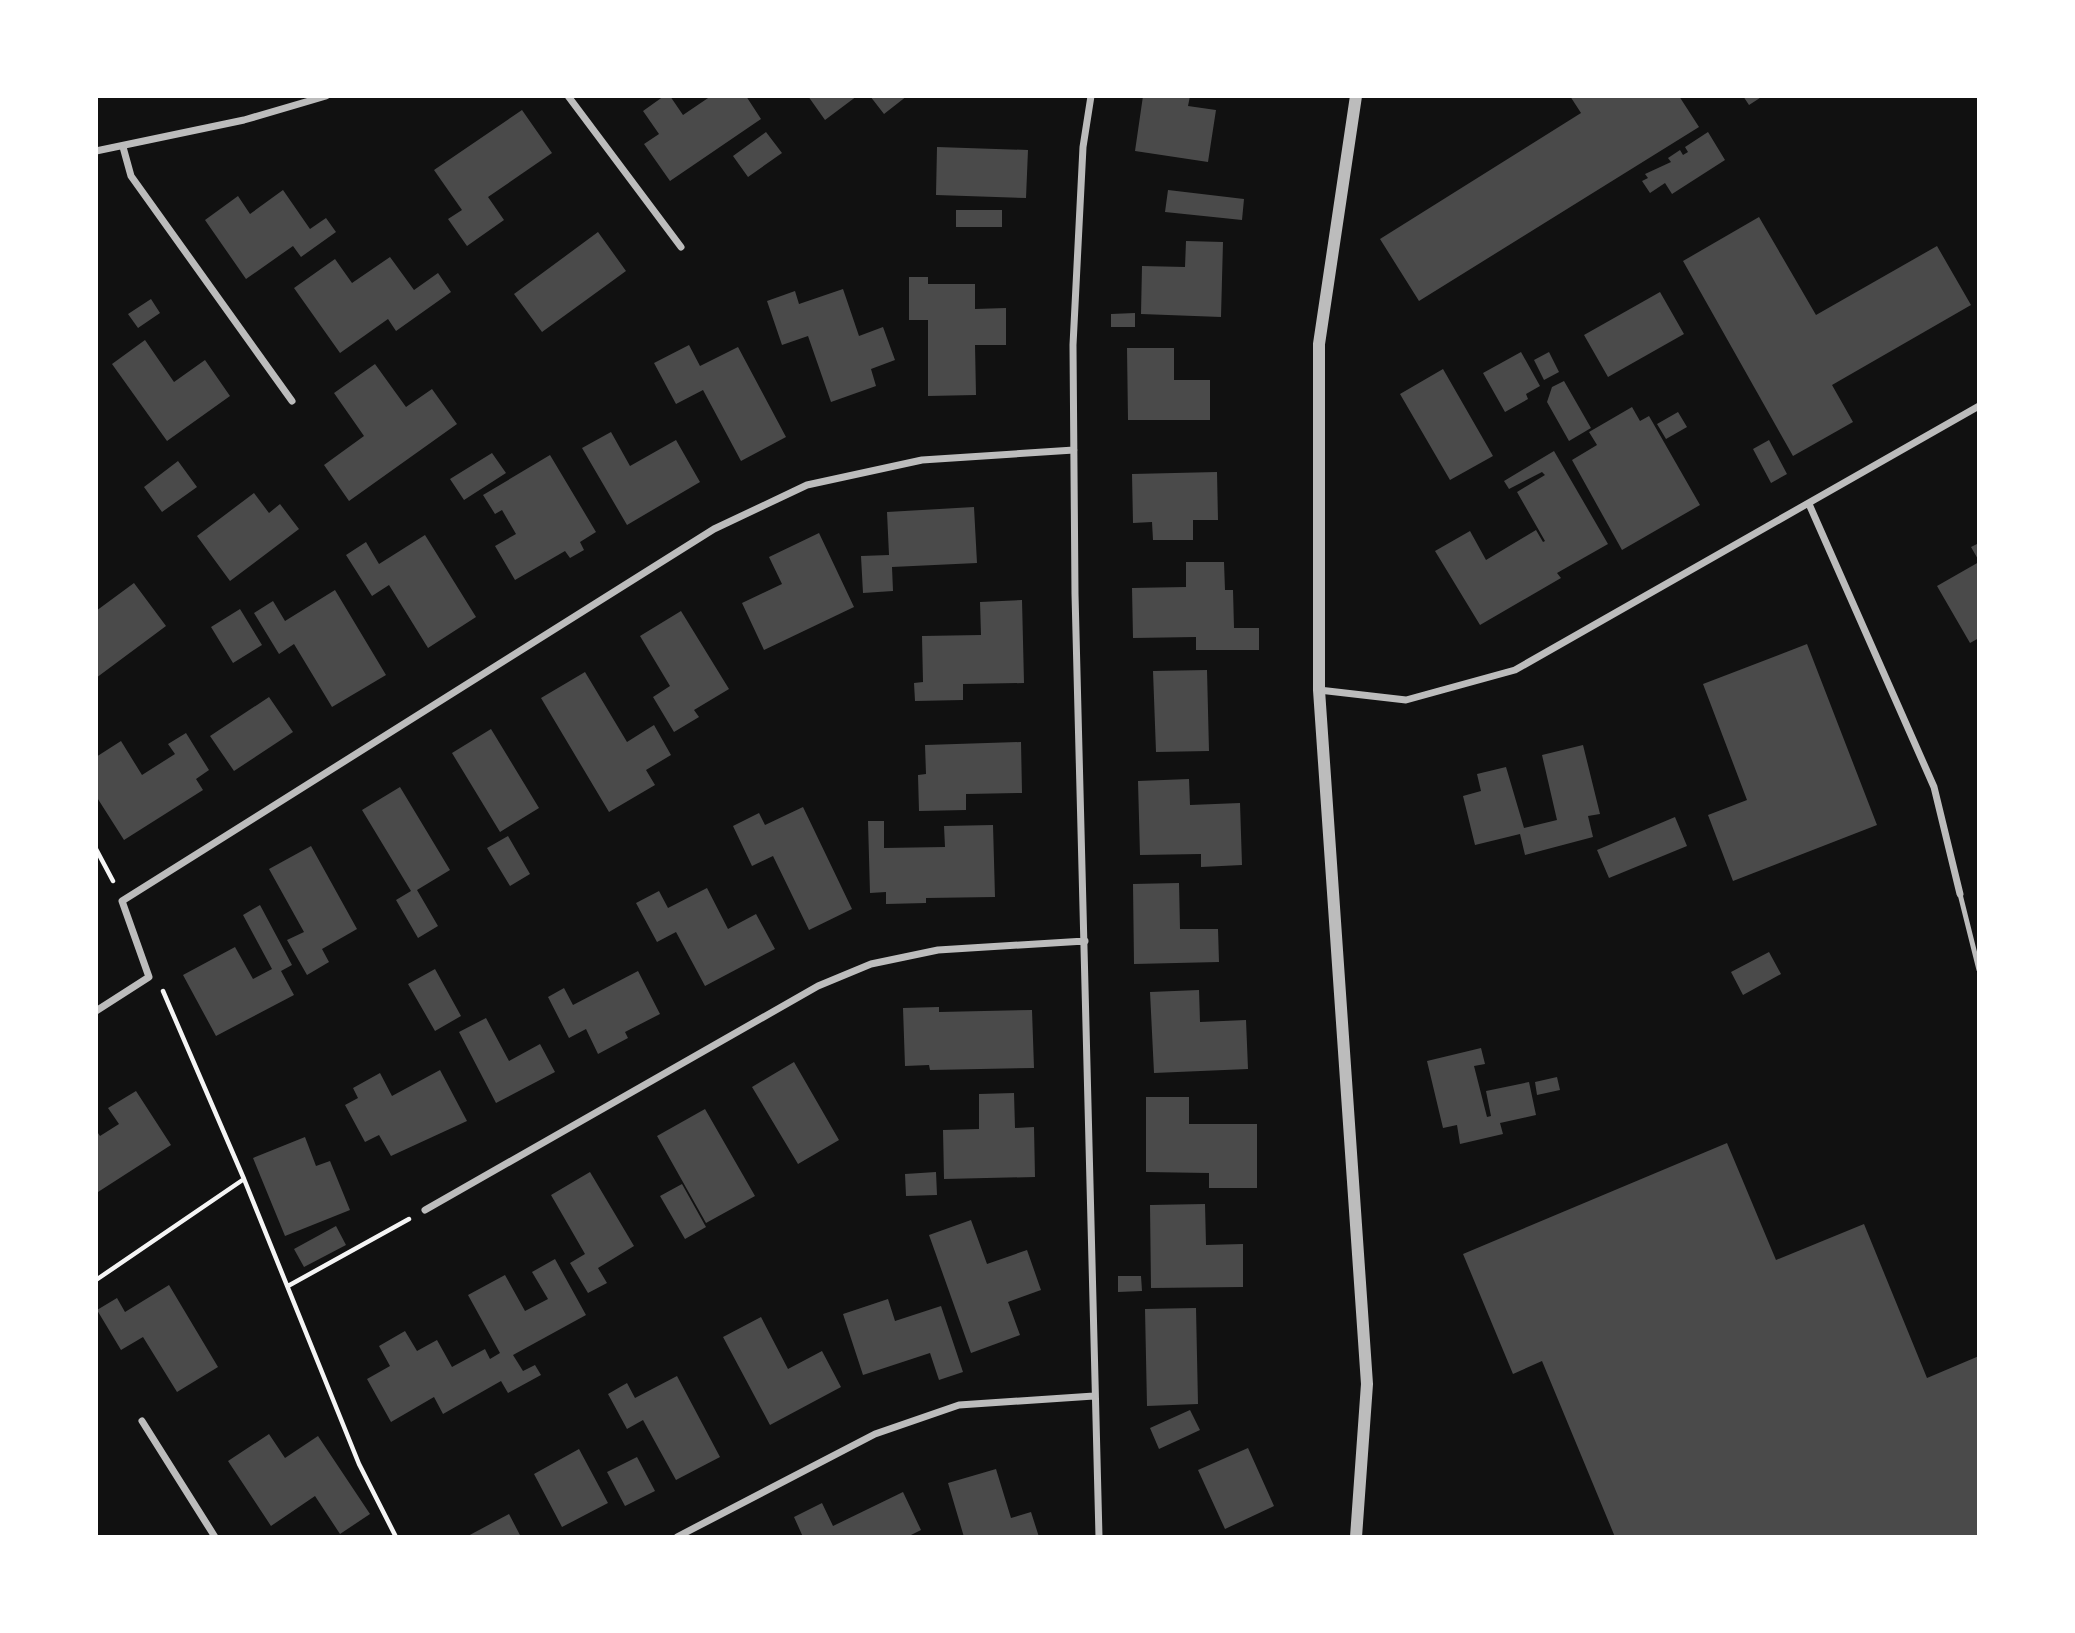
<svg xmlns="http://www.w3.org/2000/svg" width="2075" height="1633" viewBox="0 0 2075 1633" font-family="Commissioner,sans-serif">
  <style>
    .building { fill: #4a4a4a }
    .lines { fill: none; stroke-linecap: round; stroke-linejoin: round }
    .path { stroke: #f5f5f5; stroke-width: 4.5 }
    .service { stroke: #bcbcbc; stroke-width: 5 }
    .minor { stroke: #bcbcbc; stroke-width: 7 }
    .tertiary { stroke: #bcbcbc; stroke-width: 12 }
  </style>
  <rect width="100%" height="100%" fill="#111"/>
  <path class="building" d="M664,96H670L683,115L711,96H746L761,119L670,181L644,144L659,134L643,111Z
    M808,96H857L825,120Z
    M870,96H907L884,114Z
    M1143,96H1190L1188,106L1216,110L1208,162L1135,151Z
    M1570,96H1679L1699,127L1419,301L1380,239L1581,113Z
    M1743,96H1763L1749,105Z
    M522,110L552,153L488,197L504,220L467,246L448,219L462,210L434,170Z
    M766,132L782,153L748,177L733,156Z
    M1708,132L1725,160L1672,194L1665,183L1650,193L1642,181L1648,178L1645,174L1671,162L1668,158L1680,150L1683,155L1688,152L1685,147Z
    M937,147L1028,150L1026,198L936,195Z
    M283,190L310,229L326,218L336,232L301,257L293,246L246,279L205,220L238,196L250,214Z
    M1168,190L1244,199L1242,220L1165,212Z
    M956,210H1002V227H956Z
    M1759,217L1816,315L1937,246L1971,305L1832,385L1853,422L1793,456L1683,261Z
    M598,232L626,271L542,332L514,294Z
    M1186,241L1223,242L1221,317L1141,314L1142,266L1185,267Z
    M390,257L414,290L438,273L451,292L396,331L388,319L340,353L294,288L335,259L352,283Z
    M909,277H928V284H975V309L1006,308V345H975L976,395L928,396V320H909Z
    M843,289L859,336L883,327L895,360L871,369L876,386L831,402L808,336L782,345L767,301L795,291L799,304Z
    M1660,292L1684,334L1608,377L1584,335Z
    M151,299L160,313L138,328L128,314Z
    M1135,313V327H1111V314Z
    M145,340L174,382L205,360L230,396L167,441L112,364Z
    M689,345L700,366L738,347L786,437L741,461L703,390L676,404L654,363Z
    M1127,348H1174V380H1210V420H1128Z
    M1521,352L1540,386L1526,394L1528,399L1505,412L1483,373Z
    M1549,352L1559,372L1544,380L1534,360Z
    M375,364L406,407L432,389L457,424L349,501L324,465L364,436L334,393Z
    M1443,369L1493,456L1450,480L1400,394Z
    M1564,381L1591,428L1569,441L1547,402L1552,387Z
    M1632,407L1640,421L1649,416L1700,505L1622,550L1572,460L1597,445L1589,432Z
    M1678,412L1687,427L1666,439L1657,424Z
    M611,432L630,466L676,440L700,482L627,525L582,448Z
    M1769,440L1787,474L1771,483L1753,449Z
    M1554,451L1608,544L1557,573L1561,578L1480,625L1435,551L1470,531L1486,560L1536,530L1543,542L1545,541L1517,492L1545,475L1542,472L1509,489L1504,481Z
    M492,453L506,473L464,500L450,479Z
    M550,455L596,532L580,542L584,550L570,558L565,551L515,580L495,546L516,534L502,510L495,514L483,495Z
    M178,461L197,487L162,512L144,487Z
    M1217,472L1218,520H1193V540H1153L1152,522L1133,523L1132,474Z
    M254,493L269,513L280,504L299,529L230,581L197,536Z
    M974,507L977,563L892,567L893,591L863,593L861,556L889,555L887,512Z
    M819,533L854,607L764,650L742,603L782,584L769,557Z
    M425,535L476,617L428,648L389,585L372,596L346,555L366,542L379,564Z
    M1979,543V561L1971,547Z
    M1186,562H1224L1225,590H1233L1234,628H1259V650H1196V637L1133,638L1132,588L1186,587Z
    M1979,562V638L1970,643L1937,586Z
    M134,583L166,626L96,678V611Z
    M335,590L386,675L332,707L294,644L279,654L254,613L273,601L285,621Z
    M1022,600L1024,683L963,684V700L915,701L914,683L923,682L922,636L981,635L980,602Z
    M240,609L262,645L233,663L211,627Z
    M681,611L729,689L694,710L699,717L674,732L653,697L670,686L640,636Z
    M1807,644L1877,825L1733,881L1708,815L1747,800L1703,684Z
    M1207,670L1209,751L1156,752L1153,671Z
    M585,672L627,742L654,725L671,755L646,770L655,785L609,812L541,698Z
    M269,697L293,732L234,771L210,736Z
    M491,729L539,808L500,832L452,753Z
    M186,733L209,770L196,779L203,790L124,840L96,796V757L121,741L142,775L175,754L168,744Z
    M1021,742L1022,793L966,794V810L919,811L918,775L926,774L925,745Z
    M1583,745L1600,814L1588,816L1593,837L1525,855L1520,834L1475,845L1463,796L1481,791L1477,774L1506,767L1524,828L1557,820L1542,755Z
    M1189,779L1190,805L1240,803L1242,865L1201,867V854L1140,855L1138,781Z
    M400,787L450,870L417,890L438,926L418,938L396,900L411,891L362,810Z
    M803,807L852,909L809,930L773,856L752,866L733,826L759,813L765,825Z
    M1675,817L1687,846L1609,878L1597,850Z
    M868,821H884V848L945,847L944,826L993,825L995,897L926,898V903L886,904V892L870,893Z
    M508,836L530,874L510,886L487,848Z
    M311,846L357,929L322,949L329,962L307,975L287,940L304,932L269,869Z
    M1179,883L1180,929H1218L1219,962L1134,964L1133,884Z
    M707,888L728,929L756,914L775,949L705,986L676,932L657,942L636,903L659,891L668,908Z
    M260,905L292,965L281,971L294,995L216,1036L183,975L235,947L253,979L272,969L243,915Z
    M1769,952L1781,974L1743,995L1731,972Z
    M435,969L461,1016L435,1031L408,984Z
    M638,971L660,1014L625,1032L628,1038L598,1054L586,1029L569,1038L548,997L564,988L573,1005Z
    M1199,990L1200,1022L1246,1020L1248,1069L1154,1073L1150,992Z
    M939,1007V1012L1032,1010L1034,1068L930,1070L929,1065L905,1066L903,1008Z
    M486,1018L509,1061L540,1044L555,1072L496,1103L459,1032Z
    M1481,1048L1485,1064L1474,1066L1487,1117L1491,1116L1486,1091L1529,1082L1536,1115L1500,1123L1503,1134L1460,1144L1457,1125L1443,1128L1427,1061Z
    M794,1062L839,1140L798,1164L752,1087Z
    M440,1070L467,1121L391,1156L379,1135L365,1142L345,1105L358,1098L353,1088L380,1073L392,1096Z
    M1557,1077L1560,1090L1537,1095L1535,1082Z
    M136,1091L171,1145L98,1192L96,1130L100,1136L119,1124L108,1108Z
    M1014,1093L1015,1128L1034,1127L1035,1177L944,1179L943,1130L979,1129V1094Z
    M1146,1097H1189V1124H1257V1188H1209V1173L1146,1172Z
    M705,1109L755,1196L706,1223L657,1136Z
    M305,1137L316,1166L330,1161L350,1210L285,1236L253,1158Z
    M1727,1143L1776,1260L1864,1224L1927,1378L1979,1356V1537H1615L1542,1361L1513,1374L1463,1254Z
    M590,1172L634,1246L598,1268L607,1283L588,1293L570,1263L585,1254L551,1195Z
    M936,1172L937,1195L906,1196L905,1174Z
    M682,1184L706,1227L685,1239L660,1196Z
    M1205,1204L1206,1245L1243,1244V1287L1151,1288L1150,1205Z
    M971,1220L987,1264L1027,1250L1041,1290L1008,1302L1020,1335L971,1353L929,1235Z
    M336,1226L346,1245L304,1267L294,1249Z
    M555,1259L586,1315L513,1355L523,1371L535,1365L541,1375L508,1393L501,1381L443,1414L434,1397L391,1422L367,1379L390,1366L379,1346L405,1331L417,1351L437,1340L452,1367L485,1349L490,1359L500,1353L468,1295L505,1275L525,1311L548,1299L532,1272Z
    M1118,1276H1141L1142,1291L1118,1292Z
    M169,1285L218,1367L177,1392L143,1337L121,1350L97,1310L117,1298L125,1312Z
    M888,1299L895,1321L941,1306L963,1372L939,1380L930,1353L863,1375L843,1314Z
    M1196,1308L1198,1404L1147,1406L1145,1309Z
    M761,1317L788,1369L822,1351L841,1387L770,1425L723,1337Z
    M677,1376L720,1457L676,1480L643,1420L627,1429L608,1394L627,1383L635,1398Z
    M1190,1410L1200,1430L1159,1449L1150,1428Z
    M269,1434L285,1458L318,1436L370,1514L340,1534L315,1496L271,1526L228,1461Z
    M1248,1448L1274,1506L1225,1529L1198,1470Z
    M579,1449L608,1503L562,1527L534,1474Z
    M637,1457L655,1491L625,1506L607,1472Z
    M996,1469L1011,1518L1031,1512L1039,1537H964L948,1483Z
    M903,1492L921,1530L907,1537H803L794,1517L822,1503L833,1526Z
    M509,1514L521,1537H466Z"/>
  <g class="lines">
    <path class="path" d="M96,849L113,881
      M163,991L244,1179L359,1464L396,1537
      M96,1280L244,1179
      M288,1286L409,1219"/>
    <path class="service" d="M1960,894L1979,970"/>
    <path class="minor" d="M568,96L681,247
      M1091,96L1083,147L1073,345L1075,594L1099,1537
      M123,147L131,176L292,401
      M96,151L244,120L326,96
      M1809,504L1934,787L1960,894
      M1319,690L1406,700L1515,670L1979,406
      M96,1011L149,977L122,901L714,529L807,485L922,460L1074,450
      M425,1210L818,986L871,964L938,950L1085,941
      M142,1421L215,1537
      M677,1537L875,1434L959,1405L1094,1396"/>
    <path class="tertiary" d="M1356,1537L1367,1384L1319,690V344L1356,96"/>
  </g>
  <rect width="2075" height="1633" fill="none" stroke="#ffffff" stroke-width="196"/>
</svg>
